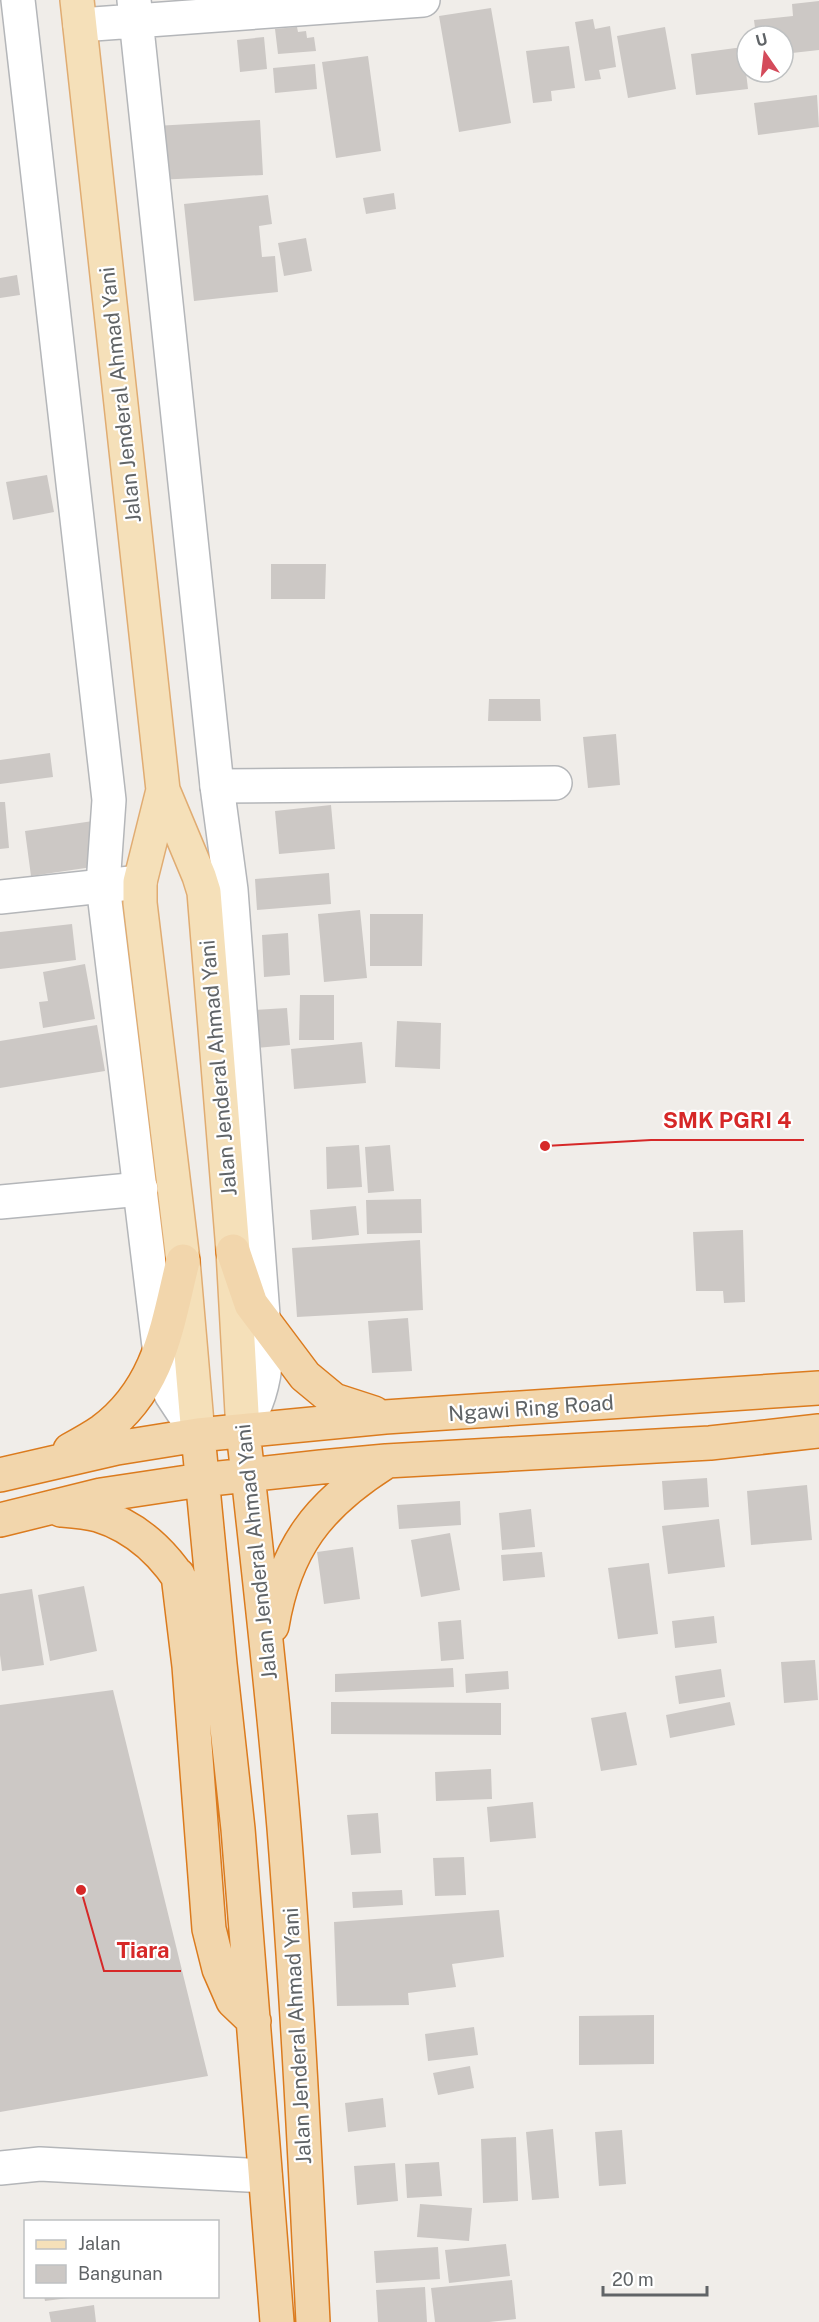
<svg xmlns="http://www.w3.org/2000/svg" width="819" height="2322" viewBox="0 0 819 2322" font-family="'Public Sans',sans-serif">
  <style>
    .building { fill: #ccc8c5 }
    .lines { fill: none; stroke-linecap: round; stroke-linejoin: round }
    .minor-casing { stroke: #b4b6b9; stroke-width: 36 }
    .tertiary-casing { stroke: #b4b6b9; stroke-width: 36 }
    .primary-casing { stroke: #e0ac72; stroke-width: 36 }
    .trunk-casing { stroke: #db7b1e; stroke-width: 36 }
    .minor { stroke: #fff; stroke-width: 33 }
    .tertiary { stroke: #fff; stroke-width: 33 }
    .primary { stroke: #f5e0b9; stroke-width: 33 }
    .trunk { stroke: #f2d6ac; stroke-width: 33 }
    .labels { text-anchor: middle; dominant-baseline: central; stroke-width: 4.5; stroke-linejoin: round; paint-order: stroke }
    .street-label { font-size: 21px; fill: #606467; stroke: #fff }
    .leader { fill: none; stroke: #d62828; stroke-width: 2 }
    .callout-dot { fill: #d62828; stroke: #fff; stroke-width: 2 }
    .callout-label { font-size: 22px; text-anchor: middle; font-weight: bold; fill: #d62828; stroke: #fff; stroke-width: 4.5; stroke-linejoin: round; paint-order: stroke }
  </style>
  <rect width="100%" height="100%" fill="#f0ede9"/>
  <path class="building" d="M819,1V50L783,54V36H756L754,20L793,16L792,4Z
    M491,8L511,123L459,132L439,16Z
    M593,19L595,29L610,26L616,67L599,70L601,79L585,81L575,22Z
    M297,27L298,32L306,31L307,38L314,37L316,51L278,54L275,29Z
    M665,27L676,89L628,98L617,36Z
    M264,37L267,69L240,72L237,40Z
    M569,46L575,88L551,91L552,101L533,103L526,51Z
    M743,47L748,89L696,95L691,54Z
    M368,56L381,151L336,158L322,62Z
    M315,64L317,89L275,93L273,68Z
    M817,95L819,127L758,135L754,103Z
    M260,120L263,175L156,180L155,126Z
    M394,193L396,209L366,214L363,198Z
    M268,195L272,224L259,226L262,257L275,256L278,292L194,301L184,204Z
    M306,238L312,271L284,276L278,243Z
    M17,275L20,295L0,298V278Z
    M47,475L54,512L13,520L6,482Z
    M271,564H326L325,599H271Z
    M489,699H540L541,721H488Z
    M616,734L620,785L588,788L583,737Z
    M50,753L53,777L0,784V760Z
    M0,802H5L9,848L0,849Z
    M331,805L335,849L279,854L275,811Z
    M93,821L99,866L31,876L25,831Z
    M329,873L331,904L257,910L255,879Z
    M360,910L367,978L324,982L318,914Z
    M370,914H423L422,966H370Z
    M72,924L76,960L0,969V932Z
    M288,933L290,975L264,977L262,935Z
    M85,964L95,1019L43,1028L39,1002L48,1001L43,972Z
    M300,995H334V1040H299Z
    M287,1008L290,1045L256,1048L253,1010Z
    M397,1021L441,1023L440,1069L395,1067Z
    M97,1025L105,1071L0,1088V1041Z
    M362,1042L366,1083L294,1089L291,1049Z
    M359,1145L362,1187L327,1189L326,1147Z
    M390,1145L394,1191L368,1193L365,1147Z
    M421,1199L422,1233L367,1234L366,1200Z
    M356,1206L359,1235L312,1240L310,1210Z
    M743,1230L745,1302L724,1303L723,1291H696L693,1232Z
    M420,1240L423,1310L297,1317L292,1248Z
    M408,1318L412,1371L372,1373L368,1321Z
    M707,1478L709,1507L664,1510L662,1481Z
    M807,1485L812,1540L751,1545L747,1491Z
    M460,1501L461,1525L399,1529L397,1505Z
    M531,1509L535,1547L502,1550L499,1513Z
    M719,1519L725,1567L668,1574L662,1526Z
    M450,1533L460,1590L421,1597L411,1540Z
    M353,1547L360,1599L324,1604L317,1552Z
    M542,1552L545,1577L503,1581L501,1555Z
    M649,1563L658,1634L618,1639L608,1568Z
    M84,1586L97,1651L50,1661L38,1595Z
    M32,1589L44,1665L2,1671L0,1655V1594Z
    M714,1616L717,1643L675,1648L672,1621Z
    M461,1620L464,1659L441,1661L438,1622Z
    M815,1660L818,1700L784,1703L781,1662Z
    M453,1668L454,1687L335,1692V1674Z
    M721,1669L725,1697L679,1704L675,1676Z
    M508,1671L509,1689L466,1693L465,1674Z
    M113,1690L208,2076L0,2112V1705Z
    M331,1702L501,1703V1735L331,1734Z
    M730,1702L735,1725L670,1738L666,1715Z
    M626,1712L637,1765L601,1771L591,1718Z
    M491,1769L492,1799L436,1801L435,1772Z
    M533,1802L536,1838L490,1842L487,1807Z
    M378,1813L381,1853L351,1855L347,1815Z
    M464,1857L466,1895L435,1896L433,1858Z
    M402,1890L403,1905L353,1908L352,1892Z
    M499,1910L504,1957L452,1964L456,1987L408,1993L409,2005L337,2006L334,1922Z
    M654,2015V2064L579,2065V2016Z
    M474,2027L478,2055L428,2061L425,2034Z
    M470,2066L474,2088L438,2095L433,2073Z
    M383,2098L386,2127L348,2132L345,2103Z
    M553,2129L559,2198L532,2200L526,2132Z
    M622,2130L626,2184L599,2186L595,2132Z
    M516,2137L518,2201L483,2203L481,2139Z
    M439,2162L442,2196L407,2198L405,2164Z
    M395,2163L398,2201L357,2205L354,2166Z
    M420,2204L472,2208L469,2241L417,2237Z
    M506,2244L510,2276L449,2283L445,2250Z
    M438,2247L440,2279L376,2283L374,2251Z
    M512,2280L516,2319L489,2322H435L431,2288Z
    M425,2287L427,2322H378L376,2290Z
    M44,2296H69V2298L45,2301Z
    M94,2305L96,2322H51L49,2312Z"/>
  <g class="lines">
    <g class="minor-casing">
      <path id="minor" d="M217,786L555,783
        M0,897L140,882
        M0,1202L141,1189
        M0,2168L40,2164L265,2176"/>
    </g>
    <g class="tertiary-casing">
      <path id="tertiary" d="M18,0L109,800L103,885L162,1371L171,1394L198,1435
        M134,0L217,786L231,890L266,1355C264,1386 257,1404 243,1431
        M80,25L423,0"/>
    </g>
    <g class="primary-casing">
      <path id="primary" d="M77,0L163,790L199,876L204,892L233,1251L243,1431
        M163,790L140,882V903L183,1261L198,1435"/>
    </g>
    <g class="trunk-casing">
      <path id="trunk" d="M233,1251L251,1304L305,1376L334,1400L374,1413
        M243,1431C258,1563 273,1696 284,1828C297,1993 305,2157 313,2322
        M198,1435L220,1664L238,1829L277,2322
        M70,1450C81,1444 92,1438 102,1431C160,1388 167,1326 183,1261
        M0,1475L117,1448L198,1435L385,1417L819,1388
        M61,1510C73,1511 86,1512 98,1515C140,1528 168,1557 189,1594
        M0,1520L101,1495L201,1480L321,1467L386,1461L710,1443L819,1431
        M178,1575L189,1666L209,1929L219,1969L233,2001L254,2021
        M272,1626C285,1548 318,1505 384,1463"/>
    </g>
    <use href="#minor" class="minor"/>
    <use href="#tertiary" class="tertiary"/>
    <use href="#primary" class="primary"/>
    <use href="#trunk" class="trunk"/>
  </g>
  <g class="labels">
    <g class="street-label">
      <text transform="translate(120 395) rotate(-96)">Jalan Jenderal Ahmad Yani</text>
      <text transform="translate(218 1068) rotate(-95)">Jalan Jenderal Ahmad Yani</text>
      <text transform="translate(531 1408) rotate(-4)">Ngawi Ring Road</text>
      <text transform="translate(256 1552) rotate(-96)">Jalan Jenderal Ahmad Yani</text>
      <text transform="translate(297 2036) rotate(-93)">Jalan Jenderal Ahmad Yani</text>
    </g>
  </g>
  <path class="leader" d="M545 1146L651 1140H804M81 1890L104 1971H181"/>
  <g class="callout-dot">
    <circle cx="545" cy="1146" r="6"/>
    <circle cx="81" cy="1890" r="6"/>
  </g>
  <g class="callout-label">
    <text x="727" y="1128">SMK PGRI 4</text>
    <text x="143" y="1958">Tiara</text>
  </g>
  <rect x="24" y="2220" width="195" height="78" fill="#ffffff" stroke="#bfc1c2" stroke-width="1.5"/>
  <rect x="36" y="2240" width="30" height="9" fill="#f5e0b9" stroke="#bfc1c2" stroke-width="1.5"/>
  <text x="78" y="2250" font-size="18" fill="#606467">Jalan</text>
  <rect x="36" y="2265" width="30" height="18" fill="#ccc8c5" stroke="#bfc1c2" stroke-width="1.5"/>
  <text x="78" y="2280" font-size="18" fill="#606467">Bangunan</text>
  <g transform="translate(765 54) rotate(346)"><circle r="28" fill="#ffffff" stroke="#bfc1c2" stroke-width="1.5"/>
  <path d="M0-4.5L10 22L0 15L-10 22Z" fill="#d44b5b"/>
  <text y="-9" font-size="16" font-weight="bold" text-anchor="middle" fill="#606467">U</text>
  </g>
  <path d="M603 2286v9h104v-9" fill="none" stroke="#606467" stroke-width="3"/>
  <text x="612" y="2286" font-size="18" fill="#606467" stroke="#ffffff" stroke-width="4.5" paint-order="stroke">20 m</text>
</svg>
